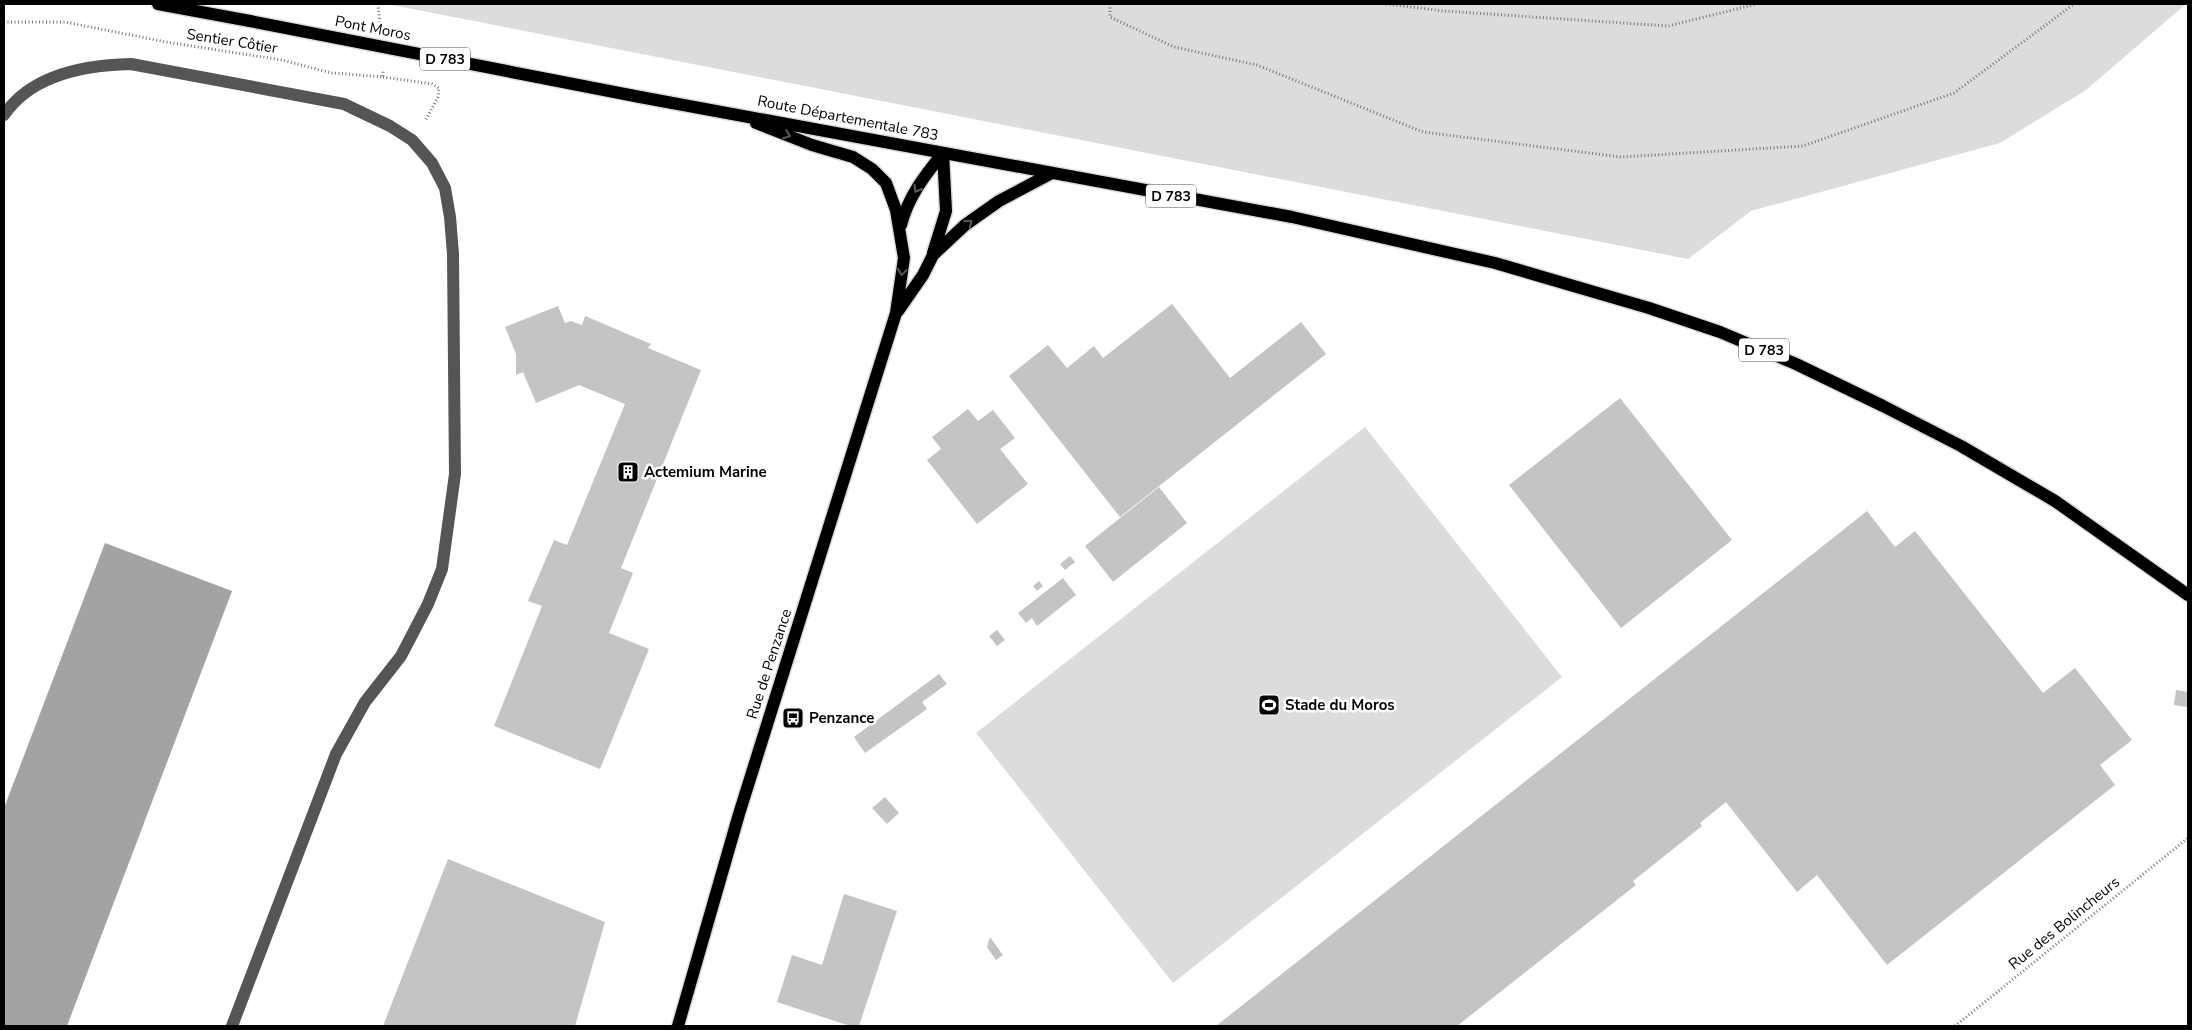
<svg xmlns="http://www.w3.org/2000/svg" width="2192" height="1030" viewBox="0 0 2192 1030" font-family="'Nunito Sans',sans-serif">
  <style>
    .green { fill: #dcdcdc }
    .water { fill: #a3a3a3 }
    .building { fill: #c4c4c4 }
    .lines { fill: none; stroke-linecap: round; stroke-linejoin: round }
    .major-casing { stroke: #dbdbdb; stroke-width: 15 }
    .path { stroke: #777; stroke-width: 3; stroke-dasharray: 1 2.5; stroke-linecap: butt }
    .minor { stroke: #555; stroke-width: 12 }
    .major { stroke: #000; stroke-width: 12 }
    .major-bridge-casing { stroke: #dbdbdb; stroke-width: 15; stroke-linecap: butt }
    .major-bridge { stroke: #000; stroke-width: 12 }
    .oneway { stroke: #595959 }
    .labels { text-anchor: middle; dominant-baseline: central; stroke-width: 5; stroke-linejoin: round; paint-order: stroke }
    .shield { fill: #fff; stroke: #4c4c4c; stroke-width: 1 }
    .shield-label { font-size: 14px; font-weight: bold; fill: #000 }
    .street-label { font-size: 15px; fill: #000; stroke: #fff }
    .poi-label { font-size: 15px; font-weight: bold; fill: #000; stroke: #fff; text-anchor: start }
  </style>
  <rect width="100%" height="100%" fill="#fff"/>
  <path class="green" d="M387,4H2186L2086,90L2000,143L1751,211L1688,259Z
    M1365,427L1562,677L1173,983L976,733Z"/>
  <path class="water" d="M105,543L232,591L67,1026H4V808Z"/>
  <path class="building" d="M1172,304L1230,378L1301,322L1326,354L1120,517L1009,376L1048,345L1067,368L1094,346L1103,358Z
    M558,306L565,323L571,321L582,325L585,316L651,344L648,348L701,370L621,568L633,573L609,633L649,649L600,769L494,726L542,606L528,601L554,540L567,545L625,404L579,385L536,403L523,372L516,375V354L505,327Z
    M1620,398L1732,540L1621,628L1509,485Z
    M968,409L978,421L993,410L1015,438L1000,449L1028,484L977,524L927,460L941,449L932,437Z
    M1159,487L1187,523L1113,582L1085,546Z
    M1867,511L1895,547L1915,531L2043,693L2075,668L2132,740L2100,765L2115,785L1887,965L1817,875L1797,892L1726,802L1700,823L1702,826L1633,881L1636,885L1457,1026H1216Z
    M1070,556L1075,562L1065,570L1060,564Z
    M1063,578L1076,595L1037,626L1032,618L1026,623L1018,613Z
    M1039,581L1043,586L1037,591L1033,586Z
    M997,630L1005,640L997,646L989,636Z
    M939,674L947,684L922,702L927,709L865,753L854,737Z
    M2176,690L2188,692V707L2174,705Z
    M885,797L899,813L887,824L872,808Z
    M448,859L605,922L575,1026H383Z
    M844,894L897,911L859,1026H850L777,1002L792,955L822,965Z
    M990,937L1003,955L996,960L987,947Z"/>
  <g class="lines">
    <g class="major-casing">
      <path id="major" d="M158,4L250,21
        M640,97L1292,217L1495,263L1649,308L1720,332L1796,364L1883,406L1961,446L2055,501L2188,595
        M901,225C908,197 925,175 943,153
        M933,253L946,211L943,153
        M898,311L923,275L933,255L965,225L999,201L1050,174
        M678,1026L739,814L896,313L904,258L896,210L886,183L872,169L853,157L812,145L756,123"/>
    </g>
    <path class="path" d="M378,4L380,23
      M1110,4V17L1174,47L1257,65L1423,132L1621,157L1803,146L1954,93L2074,4
      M1386,4L1444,11L1668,26L1757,4
      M4,22H65L166,42L282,60L332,73L383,77V70
      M383,77L432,84L439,88L438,97L425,121
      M1955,1026L2188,838"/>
    <path class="minor" d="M4,115C31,75 85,65 131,64L344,104L390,126L412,140L432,163L445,188L450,217L453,254L455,474L442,569L428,604L401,656L365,702L336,754L232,1026"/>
    <use href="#major" class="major"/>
    <g class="major-bridge-casing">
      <path id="major-bridge" d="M250,21L640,97"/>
    </g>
    <use href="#major-bridge" class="major-bridge"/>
  </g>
  <defs><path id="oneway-chevron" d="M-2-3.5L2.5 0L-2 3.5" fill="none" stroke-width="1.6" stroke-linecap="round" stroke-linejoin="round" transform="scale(1.25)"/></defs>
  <g class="oneway">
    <use href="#oneway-chevron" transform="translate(787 135) rotate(21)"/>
    <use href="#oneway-chevron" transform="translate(917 189) rotate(120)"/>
    <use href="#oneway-chevron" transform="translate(969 223) rotate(-37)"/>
    <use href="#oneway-chevron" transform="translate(902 272) rotate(98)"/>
  </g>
  <defs>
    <g id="building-square" transform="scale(1.125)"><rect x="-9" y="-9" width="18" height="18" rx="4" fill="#000" stroke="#fff"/><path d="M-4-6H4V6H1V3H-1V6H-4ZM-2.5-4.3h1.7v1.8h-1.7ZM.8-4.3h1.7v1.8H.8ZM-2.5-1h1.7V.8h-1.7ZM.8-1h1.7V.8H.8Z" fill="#fff"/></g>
    <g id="stadium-square" transform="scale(1.125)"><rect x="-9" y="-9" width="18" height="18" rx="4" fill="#000" stroke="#fff"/><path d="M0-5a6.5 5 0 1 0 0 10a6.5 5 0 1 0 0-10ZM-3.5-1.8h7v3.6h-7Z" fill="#fff"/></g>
    <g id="bus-square" transform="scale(1.125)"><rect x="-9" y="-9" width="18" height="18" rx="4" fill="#000" stroke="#fff"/><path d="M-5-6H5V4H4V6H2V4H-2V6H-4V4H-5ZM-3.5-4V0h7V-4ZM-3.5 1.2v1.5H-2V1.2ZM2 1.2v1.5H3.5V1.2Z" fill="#fff"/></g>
  </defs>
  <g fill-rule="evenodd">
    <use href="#building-square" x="628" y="472"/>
    <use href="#stadium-square" x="1269" y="705"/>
    <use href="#bus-square" x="793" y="718"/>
  </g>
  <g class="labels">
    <g class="shield">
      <rect x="420" y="47.5" width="50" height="23" rx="4"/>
      <rect x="1146" y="184.5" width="50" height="23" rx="4"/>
      <rect x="1739" y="338.5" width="50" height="23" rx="4"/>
    </g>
    <g class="shield-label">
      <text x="445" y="59">D 783</text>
      <text x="1171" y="196">D 783</text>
      <text x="1764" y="350">D 783</text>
    </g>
    <g class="street-label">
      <text transform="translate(373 28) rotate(11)">Pont Moros</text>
      <text transform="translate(232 41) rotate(9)">Sentier Côtier</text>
      <text transform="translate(848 118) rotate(11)">Route Départementale 783</text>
      <text transform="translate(769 664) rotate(-72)">Rue de Penzance</text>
      <text transform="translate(2064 923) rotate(-39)">Rue des Bolincheurs</text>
    </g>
    <g class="poi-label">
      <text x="644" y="472">Actemium Marine</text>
      <text x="1285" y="705">Stade du Moros</text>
      <text x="809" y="718">Penzance</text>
    </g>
  </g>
  <rect width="2192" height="1030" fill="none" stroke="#000000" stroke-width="10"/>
</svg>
